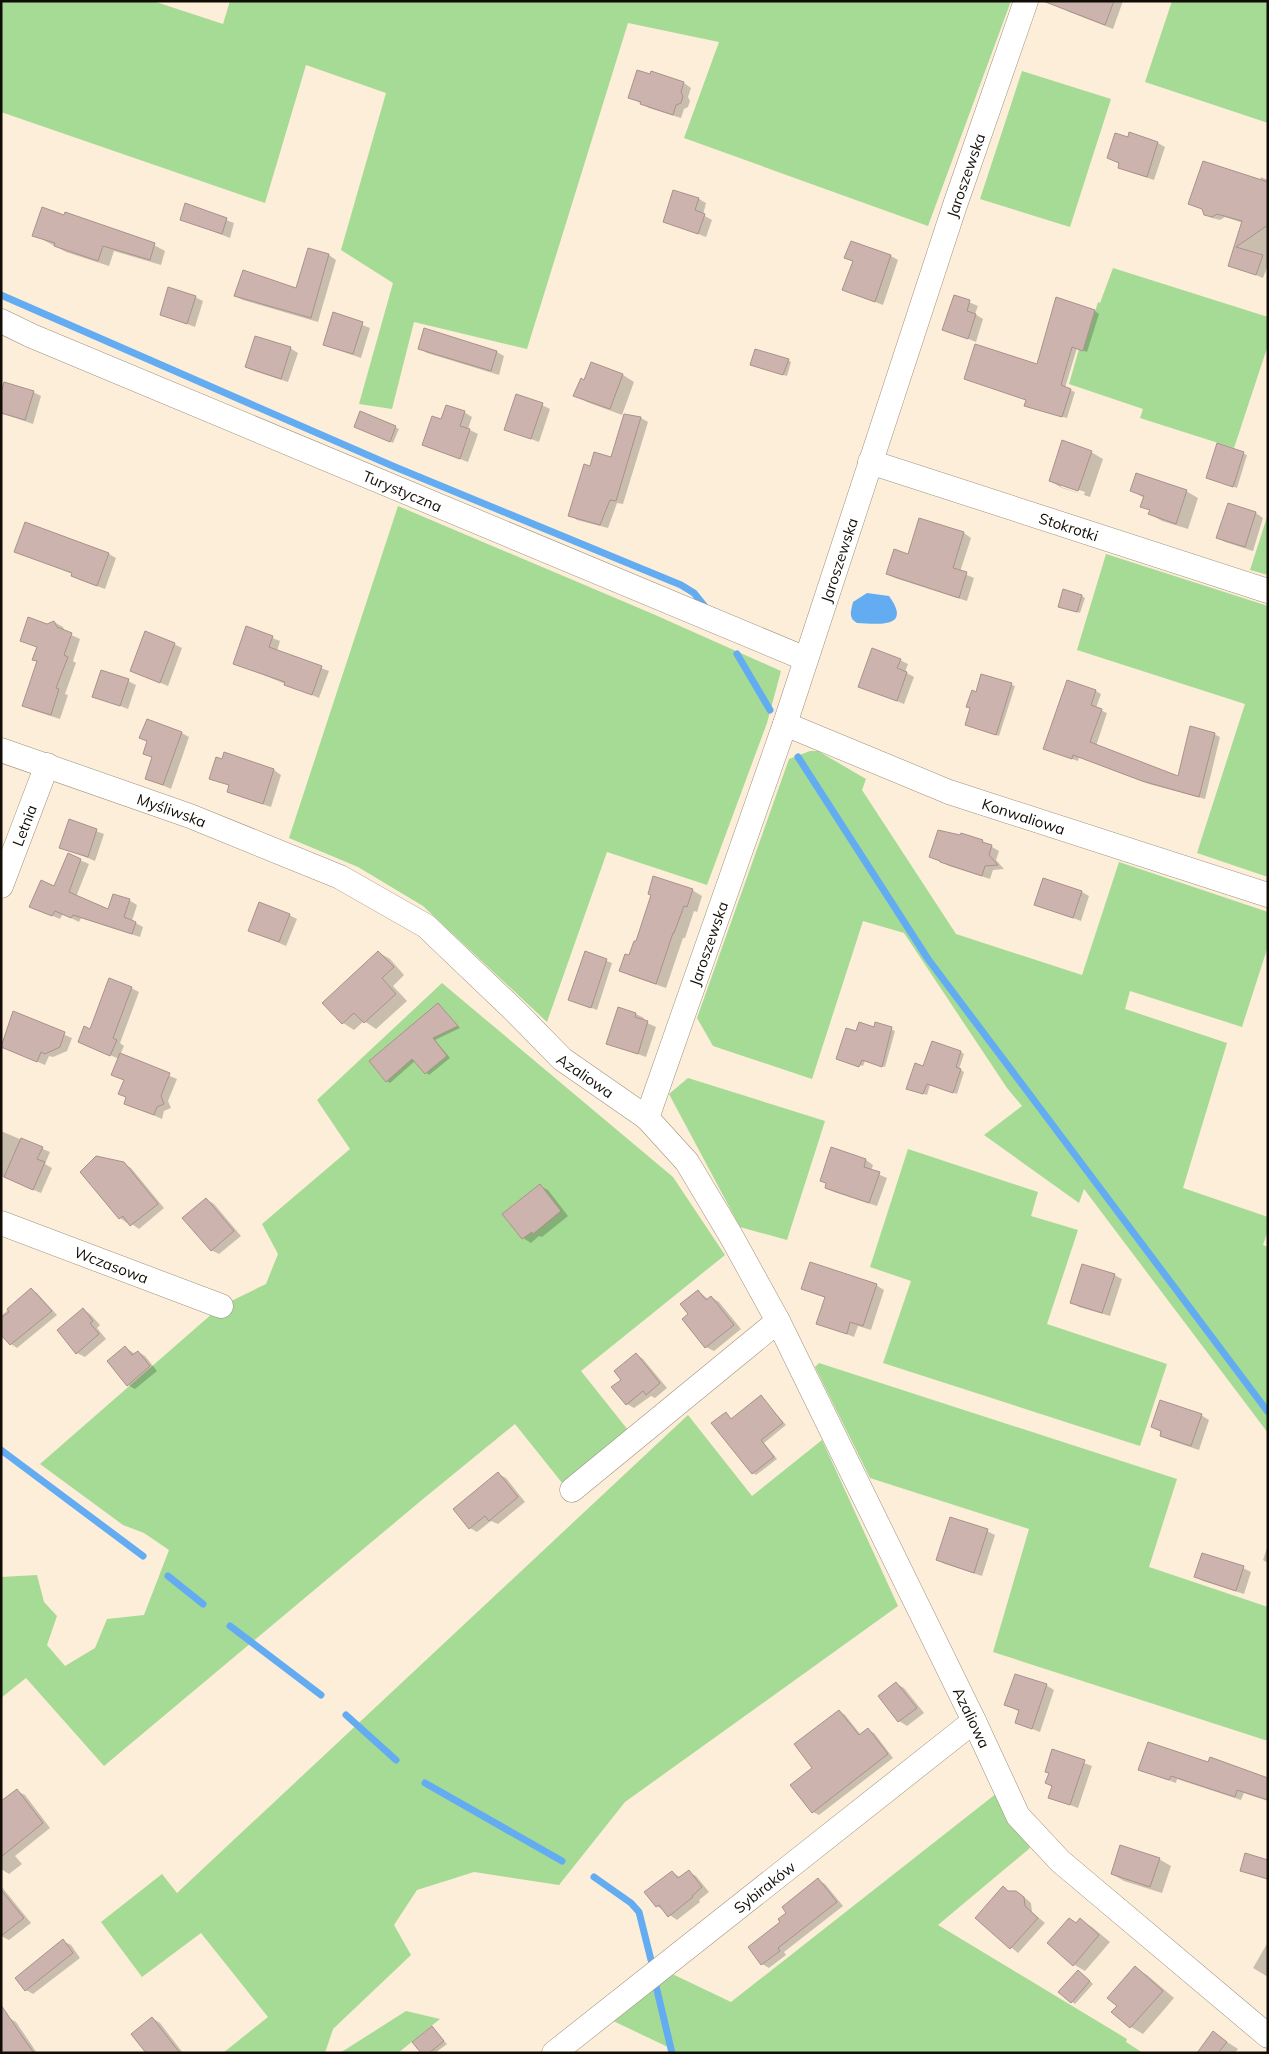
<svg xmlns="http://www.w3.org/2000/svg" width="1269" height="2054" viewBox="0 0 1269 2054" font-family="Mulish,sans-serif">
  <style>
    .green { fill: #a5db95 }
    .water { fill: #63acf2 }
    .shadow { fill: #0003; fill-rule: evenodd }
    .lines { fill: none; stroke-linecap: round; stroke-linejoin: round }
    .stream { stroke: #63acf2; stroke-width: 7 }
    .building { fill: #cdb3ad; stroke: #aa918c }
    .street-casing { stroke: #9e917e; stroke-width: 25 }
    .street { stroke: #fff; stroke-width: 24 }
    .labels { text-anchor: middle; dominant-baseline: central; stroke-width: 5; stroke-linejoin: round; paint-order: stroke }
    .street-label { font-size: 15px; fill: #110d06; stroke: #fdfdfd }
  </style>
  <rect width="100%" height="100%" fill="#fceed9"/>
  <path class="green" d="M1,1H153L223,24L230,1H1011L928,226L684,138L719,42L628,23L527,349L414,322L392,409L359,404L393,283L341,250L386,93L306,65L265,203L1,112Z
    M1172,1H1268V123L1145,82Z
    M1022,71L1111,99L1070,227L980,199Z
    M1113,268L1268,317V345L1234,448L1140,418L1143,409L1069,384L1079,349L1083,350L1098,302L1100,303Z
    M398,506L653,614L781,671L767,723L707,885L607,852L547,1022L423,906L358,867L289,838Z
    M1268,514V575L1250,570Z
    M1106,554L1268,606V877L1197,853L1245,704L1077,650Z
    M810,751H818L866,779L862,790L956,934L1082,975L1119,862L1268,912V946L1242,1027L1130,991L1125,1009L1227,1043L1183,1188L1268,1217V1230L1263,1245L1268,1247V1433L1084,1189L1079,1203L984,1135L1022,1106L1007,1088L904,933L863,921L812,1079L713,1046L697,1018L789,759Z
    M442,983L673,1177L725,1255L581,1371L628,1430L563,1484L515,1424L423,1499L104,1766L26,1678L1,1698V1577L37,1575L44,1602L57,1616L47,1645L65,1666L95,1648L107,1619L144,1615L169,1550L144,1533L123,1525L40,1464L221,1306L266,1284L278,1254L262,1224L350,1149L317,1100Z
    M688,1078L825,1121L787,1240L740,1227L669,1094Z
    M908,1149L1038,1192L1031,1216L1078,1230L1047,1324L1167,1364L1140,1446L883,1363L911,1281L870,1267Z
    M819,1363L1177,1479L1149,1567L1268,1607V1741L993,1652L1029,1529L870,1478L815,1367Z
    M688,1415L752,1496L822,1440L898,1606L625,1802L559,1885L474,1872L417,1890L394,1925L411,1955L333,2029L325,2053H223L268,2017L201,1933L142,1977L101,1922L162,1874L177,1893Z
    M997,1793L1030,1848L938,1925L1127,2039L1126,2042L1143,2053H667L672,2049L607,2018L666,1971L731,2002Z
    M406,2011L440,2019L398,2053H340Z"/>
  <path class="water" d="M867,593L889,596C913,629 877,624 857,623C848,618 851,611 853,602Z"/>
  <path class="shadow" d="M1071,1H1123L1113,29L1067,11Z
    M684,83L691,88L688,97L690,101L688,107L684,109L681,118L649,108L630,97Z
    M1129,139L1158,143L1165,147L1154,180L1127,171L1119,167L1120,164L1108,158Z
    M1261,177L1268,180V265L1263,278L1230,265L1243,223L1225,217L1220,220L1212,218L1205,214L1204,210L1190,204L1260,181Z
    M699,199L706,203L703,215L712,220L706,237L665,221Z
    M186,205L234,223L230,238L181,219Z
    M34,235L154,245L165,251L161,265L114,251L109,266L66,252Z
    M851,243L891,256L898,260L883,305L844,290L854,262L846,258Z
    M309,249L329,255L336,260L318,322L243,300L235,296L297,290Z
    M955,296L978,306L975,314L983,319L976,342L944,329Z
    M195,297L203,301L195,327L161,314Z
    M1095,311L1099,314L1087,352L1077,348L1065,388L1075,392L1067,418L1029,407L1027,400L1038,366Z
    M334,314L370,328L361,358L332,348L324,344Z
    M290,348L298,353L288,382L254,371L246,367Z
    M419,348L497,352L504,356L499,375L427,353Z
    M788,360L791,362L787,376L752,365Z
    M623,375L634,382L622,415L587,402L575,395L585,381Z
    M1,388L33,392L41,396L33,424L1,413Z
    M542,405L550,409L539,442L506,430Z
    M464,412L472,417L468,429L478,434L468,462L423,445L442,421Z
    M361,413L399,429L393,443L359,428Z
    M625,415L641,418L648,422L623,504L617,503L608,528L577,520L570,515L591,468L612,459Z
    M1218,445L1247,455L1237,488L1207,478Z
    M1091,452L1103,459L1090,497L1062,488L1050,481ZM1061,484L1085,492L1084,495L1061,487Z
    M1132,491H1186L1198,498L1188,529L1162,521L1150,514L1151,511L1141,506L1144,498Z
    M1256,513L1263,518L1253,551L1225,542L1217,538Z
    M920,519L964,533L971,538L960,572L974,578L967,601L895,578L887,574L909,555Z
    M15,551L109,554L116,558L105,589L80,580L72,575L73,574Z
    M1082,596L1085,598L1080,613L1062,608Z
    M54,622L63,627L65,632L80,639L73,661L76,663L65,694L68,695L60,719L32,710L23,705L38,662L34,659L38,648L21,640Z
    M247,628L280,641L277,651L329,671L319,698L235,663Z
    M174,644L182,648L168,686L132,671Z
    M900,660L908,664L905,672L914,677L904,704L860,687Z
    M128,681L136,685L128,709L94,696Z
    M1012,685L1015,686L999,736L970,726Z
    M1096,691L1101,694L1096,708L1107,713L1096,746L1179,778L1214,734L1220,737L1205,799L1149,784L1079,757L1078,761L1050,751Z
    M182,733L189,737L171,789L146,778L153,758L144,753L148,742L141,738Z
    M225,754L274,770L281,775L271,807L236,795L229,791L230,786L210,778L223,760Z
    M69,821L104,834L95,861L61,847Z
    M982,841L999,851L996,860L1004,869L993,870L990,879L949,866L931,856Z
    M68,855L89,864L76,897L108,911L129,900L137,905L132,921L143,927L140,937L81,918L79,922L63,914L60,919L31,907L54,888Z
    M1043,879L1082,892L1089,896L1081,921L1035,904Z
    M692,890L702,896L697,912L694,911L685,938H683L666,988L631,976L621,971L630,957Z
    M289,915L297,919L286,946L250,930Z
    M378,952L390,959L404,975L393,986L407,1001L376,1029L364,1021L354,1030L343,1023Z
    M586,953L612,963L597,1010L576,1002Z
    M131,988L139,992L120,1043L124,1046L120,1055L177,1079L168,1101L171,1108L164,1111L162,1119L126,1103L128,1097L125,1081L113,1074L119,1059L87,1045L91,1030Z
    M438,1004L460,1028L435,1040L450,1058L429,1075L415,1061L390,1083L387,1081Z
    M619,1008L636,1014L644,1018L643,1021L656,1027L646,1057L607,1043Z
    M14,1013L72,1038L67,1051L53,1057L49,1056L45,1065L1,1046Z
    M876,1023L895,1031L885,1067L865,1061L863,1066L839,1059L857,1032L875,1028Z
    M961,1052L964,1054L959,1069L964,1072L957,1094L930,1085L927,1095L911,1090L924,1067Z
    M1,1131L50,1152L45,1164L52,1168L41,1193L1,1176Z
    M831,1149L866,1160L873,1165L871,1171L887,1178L877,1206L834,1192L826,1188Z
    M123,1163L131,1168L164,1208L139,1229L129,1222L127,1223L120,1218Z
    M540,1186L548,1190L568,1216L542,1237L539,1236L531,1243L523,1238Z
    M206,1199L214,1204L241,1236L219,1254L211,1250Z
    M1114,1275L1122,1279L1110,1316L1079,1307L1072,1302Z
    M876,1285L884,1290L871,1330L858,1326L854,1337L818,1323L826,1298L802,1289Z
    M31,1290L37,1293L57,1315L17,1348L11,1344L1,1333V1316Z
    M698,1291L708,1299L711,1297L719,1302L741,1329L714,1351L706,1347L689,1314Z
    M83,1309L90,1314L100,1325L97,1328L106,1339L85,1357L77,1353Z
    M125,1347L135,1354L138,1352L145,1356L157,1371L135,1389L128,1385Z
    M636,1354L643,1359L667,1388L655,1398L651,1396L634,1408L627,1404Z
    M761,1397L786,1425L764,1443L777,1459L756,1475L753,1473L726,1414L732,1420Z
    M1201,1415L1209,1420L1199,1450L1169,1440L1161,1435L1162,1432L1152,1427Z
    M498,1474L506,1478L525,1502L498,1524L491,1521L477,1532L470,1528Z
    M987,1531L995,1535L982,1576L945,1564L937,1560Z
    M1268,1545V1563L1263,1560Z
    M1243,1568L1251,1572L1244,1594L1203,1581L1195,1576Z
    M897,1684L904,1688L924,1713L907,1726L899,1721L879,1696Z
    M1046,1685L1054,1690L1040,1732L1017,1723L1020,1712L1006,1705Z
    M839,1711L845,1715L861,1735L868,1730L874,1733L893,1758L819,1815L813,1812V1768Z
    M1053,1751L1092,1766L1078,1808L1049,1797L1053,1787L1050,1773Z
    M1209,1764L1268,1779V1801L1244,1793L1241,1800L1177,1779L1176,1783L1140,1770Z
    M17,1791L25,1795L50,1828L15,1856L22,1864L9,1874L1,1869V1812Z
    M1159,1859L1171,1866L1162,1893L1124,1881L1112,1874Z
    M1268,1861V1880L1241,1870Z
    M672,1872L681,1878L689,1872L696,1876L709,1892L699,1900L700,1902L677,1920L657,1906Z
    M818,1880L825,1884L843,1906L784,1952L786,1955L769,1968L762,1964L749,1947L782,1922Z
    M1,1886L31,1923L9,1940L1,1936Z
    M1010,1892H1016L1024,1897L1031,1903L1032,1912L1045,1923L1018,1953L976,1918Z
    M1081,1920L1092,1927L1110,1942L1085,1971L1073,1964L1077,1924Z
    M63,1941L71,1945L80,1958L33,1994L26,1990Z
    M1268,1942V1977L1253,1968Z
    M1136,1968L1147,1975L1174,1998L1143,2034L1131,2027L1113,2012L1119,2006Z
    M1081,1973L1093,1984L1075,2004L1072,2002Z
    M9,2018L16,2022L37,2053H1Z
    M152,2018L160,2023L183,2053H148Z
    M432,2028L447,2044L435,2053H422Z
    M1213,2033L1238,2049L1235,2053H1198Z"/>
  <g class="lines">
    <path class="stream" d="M1,295L395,467L681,585L694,593L706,608
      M737,654L770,710
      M798,757L928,959L1268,1412
      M1,1450L143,1556
      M168,1576L203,1604
      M230,1626L321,1695
      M346,1715L396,1760
      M425,1783L562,1861
      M594,1877L631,1903L639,1912L651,1960
      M656,1986L672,2053"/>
  </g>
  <path class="building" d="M1043,1H1114L1105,25Z
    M637,70L650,74L651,71L684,82L681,92L683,96L681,103L676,105L673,115L640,104L641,102L628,98Z
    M1129,132L1158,142L1147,177L1118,168L1119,163L1107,158L1115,133L1128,137Z
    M1203,161L1268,182V225L1236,247L1263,255L1256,275L1228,266L1242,221L1217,214L1212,217L1204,215L1202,209L1188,204Z
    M673,190L699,198L695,210L705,214L698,234L663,222Z
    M185,203L227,218L222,234L180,220Z
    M42,207L64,215L65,212L155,243L150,260L103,246L98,261L54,246L55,243L32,236Z
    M851,241L891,255L875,302L842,290L853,261L844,258Z
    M308,248L329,254L311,318L234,296L243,270L296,288Z
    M168,287L196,296L187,324L160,315Z
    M954,295L970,300L967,311L976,314L968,339L942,330Z
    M1056,297L1095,310L1083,351L1072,347L1061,385L1071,389L1062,417L1024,406L1026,400L964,379L975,344L1037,364Z
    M333,312L363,322L353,354L323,345Z
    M424,328L497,351L491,371L418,349Z
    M255,336L291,347L281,379L245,367Z
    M755,349L789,359L783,375L750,365Z
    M591,362L623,374L610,409L573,396L581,378L584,380Z
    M4,382L34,391L25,420L1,413V393Z
    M516,394L543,403L531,439L504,430Z
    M446,405L465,411L460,426L470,429L460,459L422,445L432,416L441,419Z
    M360,411L396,426L390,442L354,427Z
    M624,414L641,417L616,501L610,500L600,525L568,516L584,464L590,466L594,452L611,457Z
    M1062,440L1092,451L1078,491L1049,481Z
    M1217,443L1244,452L1233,487L1206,478Z
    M1136,473L1187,490L1176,524L1148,514L1150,510L1140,507L1144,496L1130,491Z
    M1228,503L1256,512L1245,547L1216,538Z
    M919,518L964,532L953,568L967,572L959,598L886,574L894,549L908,554Z
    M25,522L109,553L97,586L71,576L72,573L14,552Z
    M1063,589L1082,595L1077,612L1058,607Z
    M28,617L47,624L54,621L57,627L72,633L64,655L68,657L56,688L59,689L51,715L22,706L37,661L32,660L37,647L20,641Z
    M246,626L273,636L269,647L322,666L312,695L284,685L285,682L233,664Z
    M145,631L175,643L160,683L130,671Z
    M872,648L901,659L897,668L907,672L897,701L858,687Z
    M101,670L129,679L120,706L92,697Z
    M981,674L1012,683L996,735L965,725L970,708L966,707L972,690L976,692Z
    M1067,680L1096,690L1091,705L1102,709L1090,742L1178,776L1190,726L1215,733L1199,797L1142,781L1073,755L1072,759L1043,749Z
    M147,719L182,732L163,785L145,779L152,757L143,754L147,741L139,738Z
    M224,752L274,769L263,804L227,792L229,785L209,779L216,757L222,759Z
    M69,819L97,829L88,857L59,848Z
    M938,830L960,835L961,833L983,840L982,842L992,845L989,855L998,865L985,866L982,876L940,862V861L929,857Z
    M68,853L81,859L69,892L108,909L113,894L130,899L124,917L136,922L132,934L73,915L71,918L55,911L52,916L29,907L41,880L54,886Z
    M653,876L693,889L687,907L684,906L674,933H673L656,984L619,971L625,954L629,955L634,941H636L651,895L648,894Z
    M1043,878L1082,891L1073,918L1034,905Z
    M259,902L290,914L279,942L248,931Z
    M378,951L394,967L382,978L396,994L364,1023L354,1013L342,1024L322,1003Z
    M585,951L607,959L591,1008L568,1000Z
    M109,978L132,987L113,1038L117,1040L110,1056L78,1042L84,1026L90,1029Z
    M438,1003L458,1026L433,1038L447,1056L425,1074L412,1059L386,1082L369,1061Z
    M618,1007L636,1013L635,1017L648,1021L638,1054L606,1044Z
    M13,1011L65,1032L60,1047L45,1054L41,1052L37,1062L1,1047Z
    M859,1022L874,1027L875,1022L892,1027L882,1067L862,1060L859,1067L836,1059L846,1028L856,1031Z
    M932,1041L961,1051L956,1067L961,1069L953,1093L927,1084L923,1094L906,1089L915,1063L923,1066Z
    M120,1053L170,1073L161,1096L164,1104L157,1107L154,1115L124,1104L126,1097L118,1094L124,1080L111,1075Z
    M21,1138L43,1147L37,1159L45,1162L33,1190L4,1177Z
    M831,1147L866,1159L864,1167L880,1172L869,1203L825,1188L826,1183L820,1181Z
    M96,1156L124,1162L158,1204L130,1226L123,1216L119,1219L80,1172Z
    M540,1184L561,1211L533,1234L532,1232L522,1239L502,1214Z
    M206,1198L234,1231L211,1251L182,1218Z
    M810,1262L877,1284L863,1326L850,1322L847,1334L816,1324L825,1297L801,1289Z
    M1082,1264L1115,1274L1102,1313L1070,1303Z
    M31,1288L52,1311L10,1345L1,1335V1318L9,1312L7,1309Z
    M698,1290L706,1300L711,1296L734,1325L705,1348L682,1319L688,1314L680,1304Z
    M83,1308L93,1321L90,1323L99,1334L76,1354L57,1330Z
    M125,1346L132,1355L138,1351L150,1366L127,1386L107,1361Z
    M636,1353L660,1383L646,1395L643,1391L626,1405L611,1387L621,1380L614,1371Z
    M761,1395L783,1423L761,1440L774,1457L752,1474L711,1423L726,1412L731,1419Z
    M1160,1400L1202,1414L1191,1446L1160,1436L1161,1431L1151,1427Z
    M498,1472L518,1497L489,1521L485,1516L469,1529L453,1509Z
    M950,1517L988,1529L974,1573L936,1560Z
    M1202,1553L1244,1566L1236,1591L1194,1577Z
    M1015,1674L1047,1684L1032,1729L1015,1723L1019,1710L1004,1705Z
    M896,1682L917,1708L898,1722L878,1696Z
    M839,1710L859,1735L868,1728L888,1754L812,1813L790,1785L812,1768L794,1744Z
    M1148,1742L1208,1762L1210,1757L1268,1778V1800L1237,1790L1235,1797L1171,1776L1169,1780L1138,1770Z
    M1052,1749L1085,1760L1070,1805L1048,1798L1052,1786L1045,1783L1049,1773L1045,1772Z
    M17,1789L43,1823L1,1857V1801Z
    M1120,1845L1160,1858L1150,1887L1111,1874Z
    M1245,1853L1268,1860V1879L1240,1871Z
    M689,1870L702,1887L692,1896L693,1897L668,1917L659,1905L656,1907L644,1892L672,1871L678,1878Z
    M818,1878L837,1902L778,1948L780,1951L761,1965L748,1947L780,1922L778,1919L786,1913L782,1907Z
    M1003,1886L1008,1891H1016L1024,1897L1025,1906L1038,1918L1010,1949L975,1918Z
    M1,1890L24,1918L1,1936Z
    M1069,1918L1076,1923L1080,1918L1099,1935L1073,1966L1047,1943Z
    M63,1939L73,1953L25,1991L15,1978Z
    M1135,1966L1163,1991L1130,2028L1111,2012L1117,2006L1107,1998Z
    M1078,1970L1090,1981L1071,2003L1058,1992Z
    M1,2005L22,2036L34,2053H1Z
    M152,2017L180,2053H146L131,2034Z
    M432,2026L444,2041L429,2053H421L412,2042Z
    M1213,2031L1227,2042L1218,2053H1197Z"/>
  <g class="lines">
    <g class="street-casing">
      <g id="street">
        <path id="s1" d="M1,321L32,336L806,659"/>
        <path id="s2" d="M870,462L1268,591"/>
        <path id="s3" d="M785,724L949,792L1268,895"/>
        <path id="s4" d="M1,750L190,816L340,877L426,926L516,1012L562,1059L647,1118L687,1162L730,1234L778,1321L974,1721L1018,1816L1060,1861L1268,2036"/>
        <path id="s5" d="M1,886L47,765"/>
        <path id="s6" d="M647,1118L785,724L955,205L1026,1"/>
        <path id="s7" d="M1,1223L221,1306"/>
        <path d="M572,1490L778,1321"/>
        <path id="s8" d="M554,2053L974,1721"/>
      </g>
    </g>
    <use href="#street" class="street"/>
  </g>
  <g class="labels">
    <g class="street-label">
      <text stroke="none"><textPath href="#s6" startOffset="995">Jaroszewska</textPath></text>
      <text stroke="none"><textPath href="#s1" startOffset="436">Turystyczna</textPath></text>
      <text stroke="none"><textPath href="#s2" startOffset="209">Stokrotki</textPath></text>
      <text stroke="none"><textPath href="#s6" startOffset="590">Jaroszewska</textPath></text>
      <text stroke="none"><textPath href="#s4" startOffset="181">Myśliwska</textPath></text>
      <text stroke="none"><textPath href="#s3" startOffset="256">Konwaliowa</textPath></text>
      <text stroke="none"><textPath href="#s5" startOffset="65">Letnia</textPath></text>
      <text stroke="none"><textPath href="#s6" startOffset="185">Jaroszewska</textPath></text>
      <text stroke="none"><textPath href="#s4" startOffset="680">Azaliowa</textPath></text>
      <text stroke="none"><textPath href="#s7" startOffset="118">Wczasowa</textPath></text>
      <text stroke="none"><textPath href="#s4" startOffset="1439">Azaliowa</textPath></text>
      <text stroke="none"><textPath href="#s8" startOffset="268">Sybiraków</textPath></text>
    </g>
  </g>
  <rect width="1269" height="2054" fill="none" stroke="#110d06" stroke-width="5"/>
</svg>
